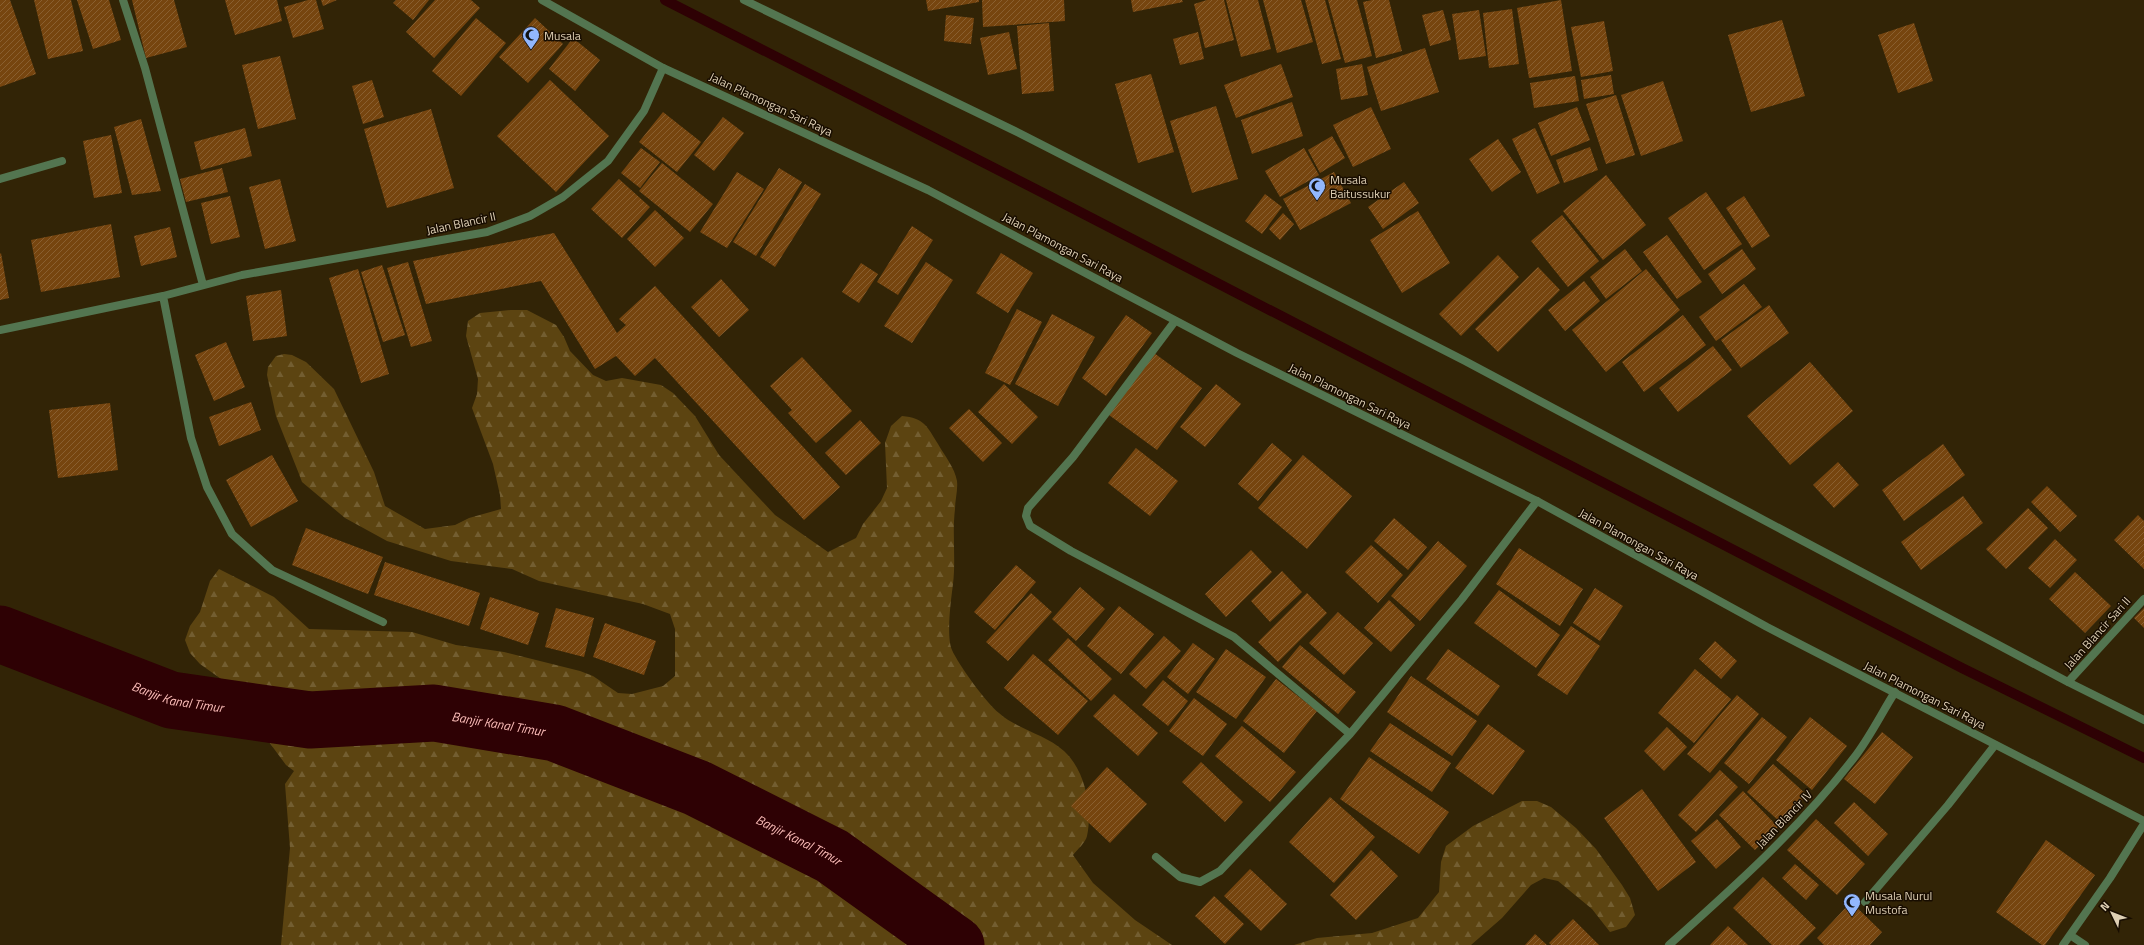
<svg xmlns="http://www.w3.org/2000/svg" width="2144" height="945" viewBox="0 0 2144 945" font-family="'Titillium Web',sans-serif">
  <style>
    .forest { fill: url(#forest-firs) }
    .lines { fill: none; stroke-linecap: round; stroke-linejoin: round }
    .stream { stroke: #2e0104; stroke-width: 10 }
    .river { stroke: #2e0104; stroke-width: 57 }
    .building { fill: url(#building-hatch) }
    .minor { stroke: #537550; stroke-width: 8 }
    .tertiary { stroke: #537550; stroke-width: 8 }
    .labels { text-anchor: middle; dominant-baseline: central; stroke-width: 3; stroke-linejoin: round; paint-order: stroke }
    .poi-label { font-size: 12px; fill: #decfb4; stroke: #180d00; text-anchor: start }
    .street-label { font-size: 12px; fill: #decfb4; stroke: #180d00 }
    .water-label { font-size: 13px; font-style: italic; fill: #fabbb7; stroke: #180d00 }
  </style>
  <defs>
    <pattern id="forest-firs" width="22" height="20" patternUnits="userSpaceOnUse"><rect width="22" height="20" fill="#5c4411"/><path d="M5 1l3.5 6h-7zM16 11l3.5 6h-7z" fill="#735e31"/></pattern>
    <pattern id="building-hatch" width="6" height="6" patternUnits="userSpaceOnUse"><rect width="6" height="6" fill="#76450f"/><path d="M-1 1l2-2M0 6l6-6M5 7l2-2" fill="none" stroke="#895f30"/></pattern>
  </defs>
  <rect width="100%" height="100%" fill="#322406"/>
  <path class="forest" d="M511,310H527L556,325L564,337L570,351L593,375L606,381L622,378L661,385L673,393L695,416L719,455L775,515L828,552L856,538L863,524L881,501L887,488L885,443L891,426L902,416C924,418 927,426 938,444C944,455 955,468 957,481C958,490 955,500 955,509C952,534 956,559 953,584C951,600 946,636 952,650C958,664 987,704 999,713C1018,730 1045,734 1064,751C1085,770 1093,808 1087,836C1086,842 1077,850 1073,855L1093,883L1135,920L1172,945H281L290,848L285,784L294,771L286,765L224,681L200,664L190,653L185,640L190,626L200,612L210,581L219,569L274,597L309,629L412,632L456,645L504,652L580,671L593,676L618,693L632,694L663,686L675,676V629L670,614L643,604L539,581L512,569L451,561L387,541L345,518L302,482L299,474L276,416L267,375L268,367L276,356L284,354L292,355L306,362L334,389L374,472L385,506L425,529L455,525L469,518L501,509L500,495L493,464L472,408L477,394L478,379L466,336L468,321L480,313Z
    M1522,801H1537L1551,807L1576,828L1596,849L1622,885L1630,898L1635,915L1626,927L1610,932L1592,909L1558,881L1544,878L1531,885L1502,918L1471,945H1294L1317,938L1372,933L1418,918L1439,892L1441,862L1446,846L1473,826Z"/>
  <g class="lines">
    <path class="stream" d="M665,0L1051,197L1962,668L2144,758"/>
    <path class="river" id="s1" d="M0,634L171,700L310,720L434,713L555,733L697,788L832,856L956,945"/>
  </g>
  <path class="building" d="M0,0H10L36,74L0,87Z
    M34,0H71L83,51L48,59Z
    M77,0H109L121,40L93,49Z
    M132,0H174L187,47L146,58Z
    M225,0H277L282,21L235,35Z
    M308,0H316L324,29L293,38L284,7Z
    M321,0H337L323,6Z
    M396,0H429L413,20L393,3Z
    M435,0H471L480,8L434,58L406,32Z
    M926,0H979V2L928,11Z
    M982,0H1064L1065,21L983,27Z
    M1131,0H1182L1183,2L1133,12Z
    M1207,0H1224L1234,40L1205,48L1194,4Z
    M1226,0H1258L1271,49L1241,57Z
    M1263,0H1301L1313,42L1277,53Z
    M1305,0H1325L1341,59L1322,64Z
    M1328,0H1357L1372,56L1345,63Z
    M1372,0H1389L1402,51L1376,58L1363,2Z
    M1561,0L1572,71L1529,78L1517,8Z
    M1512,9L1519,64L1489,68L1483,13Z
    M1443,10L1451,40L1430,46L1422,15Z
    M1479,10L1486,56L1459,60L1452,14Z
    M946,15L974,18L971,44L944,41Z
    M476,18L506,43L461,96L432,71Z
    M535,18L563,44L528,83L499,57Z
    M1782,20L1805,96L1751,112L1728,35Z
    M1604,21L1613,71L1581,77L1571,27Z
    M1049,23L1054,91L1022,94L1017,26Z
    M1914,23L1933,81L1898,93L1878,35Z
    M1009,32L1017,69L988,75L980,38Z
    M1198,32L1204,59L1180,65L1173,39Z
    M573,38L600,60L575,91L549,69Z
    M1425,48L1439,92L1381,111L1367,67Z
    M280,56L296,119L258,129L242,65Z
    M1281,64L1293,97L1236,118L1224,85Z
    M1362,64L1368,95L1341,100L1336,69Z
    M1151,74L1174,152L1138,163L1115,84Z
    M1611,75L1614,94L1584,99L1581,80Z
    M1575,76L1579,101L1534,108L1530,83Z
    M372,80L384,117L363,124L352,86Z
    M550,80L609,136L556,192L497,136Z
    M1663,81L1683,141L1641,156L1621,95Z
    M1616,95L1635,155L1606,164L1586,104Z
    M1292,102L1303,136L1252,154L1241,120Z
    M1216,106L1238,179L1192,193L1170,121Z
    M1371,107L1391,149L1353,167L1333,125Z
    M1577,107L1590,140L1551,156L1538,123Z
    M431,109L454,188L387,208L364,129Z
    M663,112L701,142L677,172L639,142Z
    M723,117L744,133L714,171L694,155Z
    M141,119L161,191L132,195L114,127Z
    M245,128L252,156L201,170L194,142Z
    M1535,128L1560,183L1537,194L1512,139Z
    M111,135L122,193L94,198L83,141Z
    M1332,136L1345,158L1320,173L1308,150Z
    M1498,139L1521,172L1492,192L1469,159Z
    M1590,147L1598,170L1564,183L1556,160Z
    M641,148L660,162L640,188L621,173Z
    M1304,148L1319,175L1280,197L1265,171Z
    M662,163L713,204L690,232L639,191Z
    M222,168L228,192L186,202L180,179Z
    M779,168L802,182L756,256L733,242Z
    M737,172L764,189L727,248L700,232Z
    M1334,172L1351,203L1300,230L1283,199Z
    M1606,175L1646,225L1603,260L1563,211Z
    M280,179L296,241L265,249L249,187Z
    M619,179L650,207L622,238L591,209Z
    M1404,182L1419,203L1383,229L1368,207Z
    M805,184L821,194L775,267L760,257Z
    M1706,192L1742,244L1704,270L1668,218Z
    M1265,194L1282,207L1262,234L1245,221Z
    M230,196L240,237L211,244L201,203Z
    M1744,196L1770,236L1752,248L1726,208Z
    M655,210L684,238L655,267L627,239Z
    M1418,211L1450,263L1402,293L1370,240Z
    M1283,213L1294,224L1280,240L1269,229Z
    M1562,215L1599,261L1568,287L1531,241Z
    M111,224L120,277L41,292L31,240Z
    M912,226L933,240L898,295L877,282Z
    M170,227L177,257L141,266L134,236Z
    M554,233L617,333L626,325L619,319L655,286L840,487L804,520L655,358L635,376L616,356L595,369L541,281L426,304L413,261Z
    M1667,235L1702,282L1677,299L1643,252Z
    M1625,249L1642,271L1606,299L1590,277Z
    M1742,249L1756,269L1722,294L1708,274Z
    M1,253L9,298L0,300V254Z
    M1001,253L1033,273L1008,313L976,293Z
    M1498,255L1519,277L1461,336L1439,314Z
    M408,262L432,341L411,347L387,268Z
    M926,262L953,280L912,343L884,326Z
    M861,263L878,274L859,303L842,292Z
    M382,265L405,335L383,342L361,272Z
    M1538,267L1560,290L1498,352L1475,329Z
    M358,269L389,374L361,383L329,278Z
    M1646,269L1680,310L1606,372L1572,330Z
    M721,279L749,310L719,337L691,307Z
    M1584,281L1600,301L1565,331L1548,310Z
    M1744,284L1762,307L1716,341L1699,317Z
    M281,290L287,336L253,341L246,296Z
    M1769,305L1789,333L1741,368L1721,340Z
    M1017,309L1042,322L1010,385L985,373Z
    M1052,314L1095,337L1058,406L1015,384Z
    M1126,315L1152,333L1106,396L1082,378Z
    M1683,315L1706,345L1644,392L1622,362Z
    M226,342L245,387L214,401L195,355Z
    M1713,346L1732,370L1678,412L1659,388Z
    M1154,353L1202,388L1157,450L1109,415Z
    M802,357L852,411L816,443L788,413L792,410L770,386Z
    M1810,362L1853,411L1790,465L1747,416Z
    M1004,384L1038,417L1012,444L978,412Z
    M1216,384L1241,404L1205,447L1180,427Z
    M251,402L261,430L219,446L209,417Z
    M110,403L118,470L58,478L49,410Z
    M969,409L1002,443L983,462L949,428Z
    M860,420L881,443L846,475L825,453Z
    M1272,443L1292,460L1258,501L1238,484Z
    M1943,444L1965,475L1904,521L1882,490Z
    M1136,448L1178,481L1150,516L1108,483Z
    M272,455L298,501L251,527L226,480Z
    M1303,455L1352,496L1307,549L1258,508Z
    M1838,462L1859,485L1834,508L1813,485Z
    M2047,486L2077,516L2060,532L2031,502Z
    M1963,496L1983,523L1921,570L1901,542Z
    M2028,508L2048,528L2006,569L1986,549Z
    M2138,515L2144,521V569L2114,540Z
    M1394,518L1427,547L1408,570L1374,541Z
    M306,528L383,557L368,594L292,565Z
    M2055,539L2077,560L2050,588L2028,568Z
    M1438,541L1467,566L1420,621L1391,596Z
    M1371,545L1403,575L1378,603L1345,572Z
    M1519,548L1583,589L1560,626L1496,584Z
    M1251,550L1272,572L1226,617L1205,594Z
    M385,562L480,593L469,626L374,595Z
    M1016,565L1036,582L995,630L974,612Z
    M1282,571L1302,592L1270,622L1251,601Z
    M2075,572L2111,606L2085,633L2049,599Z
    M1080,587L1105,609L1076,641L1052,619Z
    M1595,588L1623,606L1600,641L1573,623Z
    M1499,590L1560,635L1536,668L1474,623Z
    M1031,593L1052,612L1008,661L986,642Z
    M1307,593L1327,613L1278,662L1258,642Z
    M490,597L539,613L528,645L480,629Z
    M1389,600L1415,625L1391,652L1364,628Z
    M1119,606L1154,634L1121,674L1087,646Z
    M556,608L594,618L584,657L545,647Z
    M2144,608V628L2134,618Z
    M1338,612L1373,643L1344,675L1309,643Z
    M605,623L656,641L644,675L593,657Z
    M1571,626L1600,646L1567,695L1537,675Z
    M1164,636L1181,651L1146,689L1129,674Z
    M1068,638L1112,679L1091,701L1048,660Z
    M1715,641L1737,661L1721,679L1699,659Z
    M1193,643L1215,659L1188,694L1167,677Z
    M1300,645L1356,692L1338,714L1282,667Z
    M1226,649L1266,677L1236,719L1196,692Z
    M1448,649L1500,686L1478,716L1426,679Z
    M1033,654L1088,701L1058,735L1004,688Z
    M1695,669L1731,699L1694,743L1658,713Z
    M1411,676L1477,721L1452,756L1387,712Z
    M1276,679L1317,711L1284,753L1243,721Z
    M1163,680L1188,701L1168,726L1142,705Z
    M1114,694L1158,733L1138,756L1093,716Z
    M1737,695L1759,714L1710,773L1687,754Z
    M1194,698L1227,724L1203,756L1169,731Z
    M1762,717L1787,737L1749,784L1724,763Z
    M1810,717L1847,746L1812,790L1776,760Z
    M1390,723L1451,763L1432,792L1370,751Z
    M1488,724L1525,751L1493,795L1455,768Z
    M1242,726L1296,772L1270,802L1215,756Z
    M1667,727L1687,747L1664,771L1644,751Z
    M1882,732L1913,757L1875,804L1844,779Z
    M1369,757L1449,812L1419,854L1340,799Z
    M1201,762L1243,802L1225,822L1182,782Z
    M1773,764L1807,795L1781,823L1747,792Z
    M1107,767L1147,804L1110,843L1071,806Z
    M1720,770L1738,787L1696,832L1678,815Z
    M1642,789L1696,862L1658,891L1604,818Z
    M1743,791L1778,827L1755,850L1719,815Z
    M1330,797L1375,837L1334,883L1289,842Z
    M1854,802L1888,834L1868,856L1834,823Z
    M1717,819L1741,847L1716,869L1691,841Z
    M1816,819L1865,864L1837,895L1787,850Z
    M2046,840L2095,875L2045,945H2042L1996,912Z
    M1371,850L1398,876L1356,920L1330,895Z
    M1795,864L1819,885L1806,900L1782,878Z
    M1250,869L1287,904L1261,931L1224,896Z
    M1763,877L1816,928L1799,945H1772L1733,908Z
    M1214,896L1244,924L1225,944L1195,916Z
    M1851,902L1882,932L1870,945H1824L1817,938Z
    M1573,919L1599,945H1551L1549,943Z
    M1728,926L1748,945H1710Z
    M1535,934L1547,945H1525Z"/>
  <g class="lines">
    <path class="minor" d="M123,0L145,68L203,285
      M744,0L1019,133L1465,361L2068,682L2144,720
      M0,179L62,161
      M1175,321L1073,457L1028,508L1026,516L1030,526L1071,551L1234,637L1350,734
      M0,330L163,296
      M383,622L272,570L232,534L207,487L191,438L163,296L242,275L487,232L530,216L563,197L608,161L644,111L663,68
      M2068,682L2144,599
      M1156,857L1180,877L1200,882L1220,871L1350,734L1462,599L1537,501
      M1865,902L1948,805L1995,745
      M2070,935L2085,945
      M1669,945C1734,887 1799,829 1853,759C1869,739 1881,714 1895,692
      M2063,945L2110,878L2144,824"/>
    <path class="tertiary" d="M542,0L663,68L928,190L1237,353L1537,501L1767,627L2144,821"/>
  </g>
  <defs>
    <g id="mosque-pin" transform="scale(0.9)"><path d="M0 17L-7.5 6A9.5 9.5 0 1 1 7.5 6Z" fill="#92b7fd" stroke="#180d00"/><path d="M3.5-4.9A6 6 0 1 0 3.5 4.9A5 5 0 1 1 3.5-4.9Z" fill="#111"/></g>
  </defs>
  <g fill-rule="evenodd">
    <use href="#mosque-pin" x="531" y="35"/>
    <use href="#mosque-pin" x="1317" y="186"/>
    <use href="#mosque-pin" x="1852" y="902"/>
  </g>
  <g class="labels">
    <g class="poi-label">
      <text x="544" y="35">Musala</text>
      <text x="1330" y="179">Musala<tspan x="1330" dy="14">Baitussukur</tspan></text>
      <text x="1865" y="895">Musala Nurul<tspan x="1865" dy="14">Mustofa</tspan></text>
    </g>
    <g class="street-label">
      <text transform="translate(771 104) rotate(25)">Jalan Plamongan Sari Raya</text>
      <text transform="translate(461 223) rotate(-12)">Jalan Blancir II</text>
      <text transform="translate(1063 247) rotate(28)">Jalan Plamongan Sari Raya</text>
      <text transform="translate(1350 396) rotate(26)">Jalan Plamongan Sari Raya</text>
      <text transform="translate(1639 544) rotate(29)">Jalan Plamongan Sari Raya</text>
      <text transform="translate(2097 633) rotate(-48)">Jalan Blancir Sari II</text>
      <text transform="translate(1925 695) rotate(27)">Jalan Plamongan Sari Raya</text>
      <text transform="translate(1784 819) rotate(-46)">Jalan Blancir IV</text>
    </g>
    <g class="water-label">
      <text stroke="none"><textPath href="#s1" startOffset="189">Banjir Kanal Timur</textPath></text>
      <text stroke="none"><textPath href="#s1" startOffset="513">Banjir Kanal Timur</textPath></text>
      <text stroke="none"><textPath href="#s1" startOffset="837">Banjir Kanal Timur</textPath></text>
    </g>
  </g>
  <g transform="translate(2112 913) rotate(313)" stroke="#180d00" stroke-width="3" paint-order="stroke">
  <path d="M0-3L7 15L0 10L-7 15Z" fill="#decfb4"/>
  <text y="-6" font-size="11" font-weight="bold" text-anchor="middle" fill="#decfb4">N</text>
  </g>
</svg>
